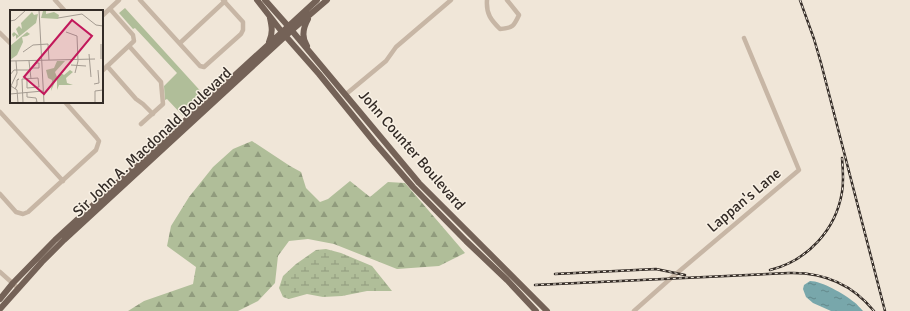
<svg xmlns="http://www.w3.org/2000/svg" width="910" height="311" viewBox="0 0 910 311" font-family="Signika,sans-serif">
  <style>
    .green { fill: #b0be99 }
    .forest { fill: url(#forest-firs) }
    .wetland { fill: url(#wetland-marsh) }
    .water { fill: url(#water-ripples) }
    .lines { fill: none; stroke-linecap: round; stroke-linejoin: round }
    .minor { stroke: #c7b6a5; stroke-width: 4.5 }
    .major { stroke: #746257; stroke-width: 6 }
    .rail-casing { stroke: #332b26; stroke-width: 2.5 }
    .rail { stroke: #f8f0e4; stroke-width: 1; stroke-dasharray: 3; stroke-linecap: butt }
    .labels { text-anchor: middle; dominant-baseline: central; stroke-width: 3; stroke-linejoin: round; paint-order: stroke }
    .street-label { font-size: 15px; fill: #332b26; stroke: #f8f0e4 }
    .inset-road { fill: none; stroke: #a49b91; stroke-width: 1 }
    .view { fill: #c2185b; fill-opacity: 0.15; stroke: #c2185b; stroke-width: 2 }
    .inset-edge { fill: none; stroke: #332b26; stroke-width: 2 }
  </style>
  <defs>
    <pattern id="forest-firs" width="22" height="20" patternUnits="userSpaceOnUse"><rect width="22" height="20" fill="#b0be99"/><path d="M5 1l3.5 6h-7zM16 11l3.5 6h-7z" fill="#909b7d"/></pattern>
    <pattern id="wetland-marsh" width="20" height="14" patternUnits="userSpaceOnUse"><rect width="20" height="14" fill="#b0be99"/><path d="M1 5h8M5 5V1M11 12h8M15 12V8" fill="none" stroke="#909b7d"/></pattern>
    <pattern id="water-ripples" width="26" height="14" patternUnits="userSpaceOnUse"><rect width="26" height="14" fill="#78a7ab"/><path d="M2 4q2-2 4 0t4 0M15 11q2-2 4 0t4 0" fill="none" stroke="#63888b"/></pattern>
  </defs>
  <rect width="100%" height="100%" fill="#f0e6d8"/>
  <path class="green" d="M125,8L205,96L183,116L167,99L165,100L164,86L177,73L135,28L133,29L119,13Z"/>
  <path class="forest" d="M252,141L290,166L301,172L306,188L320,202L328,199L350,181L370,197L388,182L405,183L465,253L439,266L397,269L334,244L308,239L289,241L278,256L275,283L258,301L238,311H128L144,301L193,284L196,267L167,246L171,226L189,197L213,167L233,149Z"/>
  <path class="wetland" d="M326,249L341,253L372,266L392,291H367L342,296L323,297L307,294L289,299L283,297L279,288L283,276L296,264L316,250Z"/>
  <path class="water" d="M810,281C822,281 844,294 854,302C857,304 860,308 863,311H831L813,303L806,297L803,289L804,285Z"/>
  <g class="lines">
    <path class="minor" d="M55,0L65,11
      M140,0L200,66L204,67L241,34L243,30V22L223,0
      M487,0C486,14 491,20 500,29C513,28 514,26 519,15L507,0
      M102,16L119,0
      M0,33L11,44
      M180,43L225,1
      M129,46L161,82L163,104L141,124
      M107,66L136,99L143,104L153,114
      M102,71L134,41L133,35L110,9
      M345,95L386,61L396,47L451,0
      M0,112L63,181
      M0,194L16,212L23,214L28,212L96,150L99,141L96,137L65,102
      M0,272L18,288
      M634,311L670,279L799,170L744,38"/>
    <path class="major" d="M257,0L282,32L319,74L375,143L413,187L466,241L507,280L536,311
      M265,0L288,26L419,183L547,311
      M269,42C273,33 272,27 270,18
      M307,46C301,37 303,28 308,19
      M0,299L13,283L55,240L317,0
      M0,309L42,262L64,240L292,30L327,0"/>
    <g class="rail-casing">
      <path id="rail" d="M800,0L814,39L821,63L885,311
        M770,270C807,261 836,230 842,192C844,181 843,170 842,158
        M555,274L656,269L685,275
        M535,285L789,273C824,272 852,284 874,311"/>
    </g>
    <use href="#rail" class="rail"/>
  </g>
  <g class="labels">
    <g class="street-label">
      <text transform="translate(152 142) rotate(-43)">Sir John A. Macdonald Boulevard</text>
      <text transform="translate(412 150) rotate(49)">John Counter Boulevard</text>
      <text transform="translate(744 200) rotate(-40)">Lappan's Lane</text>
    </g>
  </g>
  <g transform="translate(10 10)">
    <rect width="93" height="93" fill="#f0e6d8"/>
    <path d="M47,51H55L45,62L47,67L41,81L42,70L38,68L36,60L44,58ZM60,60L63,62L56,68L57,73L63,75H49L47,80V69L51,63L54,65Z" fill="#b0be99"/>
    <path d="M36,0V4L44,2L49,5L48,9L31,8L33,1ZM22,2L24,5L28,4L26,13L6,29V25L3,27L2,24L4,22L9,26L6,19L9,16L12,19L11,13ZM17,22L20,24L17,26L12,27L13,32L7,45L0,50V36Z" fill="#b0be99"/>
    <path class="inset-road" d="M29,0L34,93M48,8L72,4L86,15L93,16M0,11L5,10L16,0M56,22L67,26L68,51L65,63M38,34L39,50M91,34V49M13,42L23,35L38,34M79,44L81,67M0,51L85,49M19,51L21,69M61,55L76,56M21,58H29V53H26M0,65L4,60H21M84,74L89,73L88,60M1,76L7,80L8,93M5,79L7,75V70L9,69L7,70M17,83V87L26,88L27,92L22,93M0,84L33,81M0,89L1,76L7,63L6,51M13,93L12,69H13L28,68L29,77L17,78V69M85,93V81L93,80"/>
    <path class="view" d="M62,10L82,26L34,84L14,67Z"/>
    <rect width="93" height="93" class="inset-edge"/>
  </g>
</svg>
